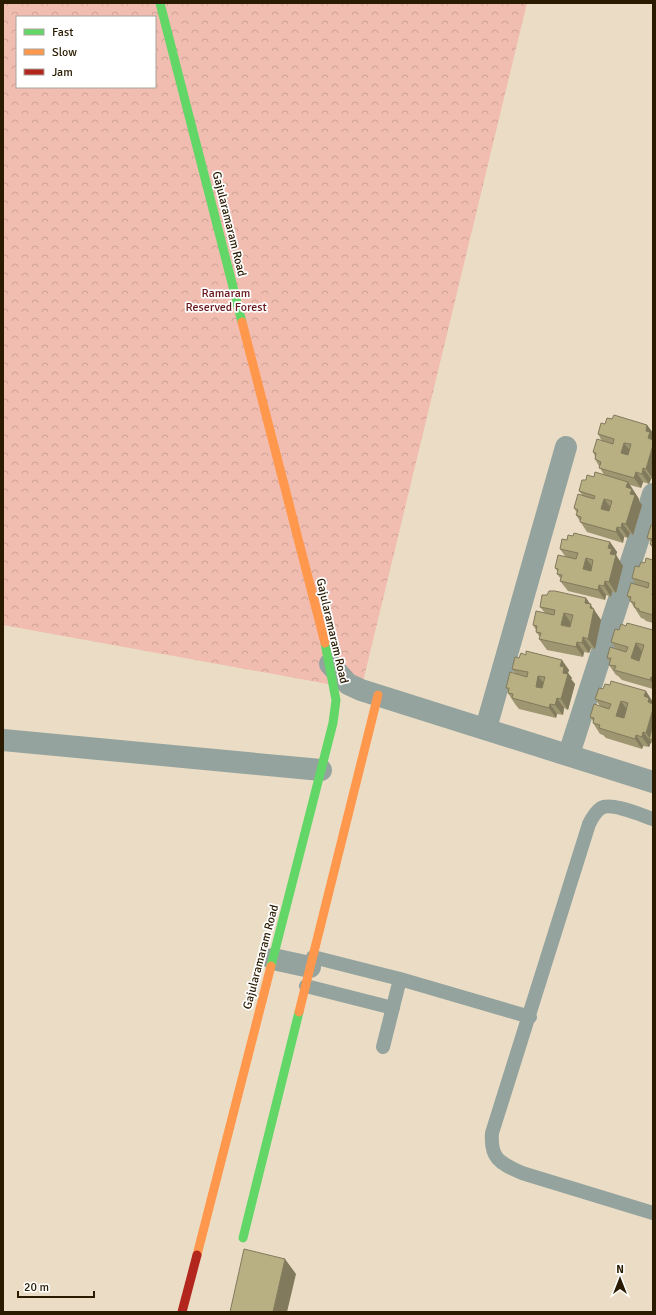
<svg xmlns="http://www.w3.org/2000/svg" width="656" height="1315" viewBox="0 0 656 1315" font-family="Signika,sans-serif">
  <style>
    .forest { fill: url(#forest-crowns); fill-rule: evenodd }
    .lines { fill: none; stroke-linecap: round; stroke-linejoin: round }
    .lane { stroke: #94a39e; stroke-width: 14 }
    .street { stroke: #94a39e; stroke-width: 22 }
    .fast { stroke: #63d668; stroke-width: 9 }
    .slow { stroke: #ff974d; stroke-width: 9 }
    .jam { stroke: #b3261e; stroke-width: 9 }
    .wall { fill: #9e9671 }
    .shaded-wall { fill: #817a5c }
    .building { fill: #b8af83; stroke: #817a5c; fill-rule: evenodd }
    .labels { text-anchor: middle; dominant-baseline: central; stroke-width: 3.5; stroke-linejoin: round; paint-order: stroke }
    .street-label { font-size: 12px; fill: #2a1b00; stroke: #fff }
    .park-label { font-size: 12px; fill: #68171b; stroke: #fff }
  </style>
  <defs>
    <pattern id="forest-crowns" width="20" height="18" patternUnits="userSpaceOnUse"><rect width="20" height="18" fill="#f1bdb0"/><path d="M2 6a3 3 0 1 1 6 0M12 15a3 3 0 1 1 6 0" fill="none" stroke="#cfa296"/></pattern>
  </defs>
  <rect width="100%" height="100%" fill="#ebddc5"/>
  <path class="forest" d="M3,3H527L361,690L3,625ZM17,17H155V87H17Z"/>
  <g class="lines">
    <path class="lane" d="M653,819C641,815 611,802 601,808C595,812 592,818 589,824L492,1133C490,1159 500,1163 522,1173L653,1213
      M313,957L400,979L530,1017
      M306,986L393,1008
      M383,1047L400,979"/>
    <path class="street" d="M330,664L348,684L361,690L653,782
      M486,728L566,447
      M3,740L321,770
      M569,754L653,494
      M273,959L310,967"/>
    <path class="fast" d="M160,3L242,322
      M271,966L333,723L336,700L325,643
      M243,1238L299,1012"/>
    <path class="slow" d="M242,322L325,643
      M299,1012L378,695
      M197,1255L271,966"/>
    <path class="jam" d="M182,1312L197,1255"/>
  </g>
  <path class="wall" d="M612,419L647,425L653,433V479H651L649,484L643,482L641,488L630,485L639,499V501L642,505L633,535L630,533L628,538L624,537L623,543L587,532L576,515L577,513L574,508L583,496L579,491L586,480L594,477L604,475L595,459V456L593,452L602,441L598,434L605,424Z
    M653,526V549L650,544L651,542L647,538Z
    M573,536L610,542L617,552L616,555L623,566L616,593L612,591L611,597L606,595L605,600L568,591L560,581L561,579L557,574L558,572L555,568L565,556L560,549L567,540Z
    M653,560V623L646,621L644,619L641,618L627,596L636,585L632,578L639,567L645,563Z
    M547,595L586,598L601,620L595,649L591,648L589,653L584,652L583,657L547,650L539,639L540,637L536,632V630L533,625L545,613L540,607Z
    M626,626L653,630V689L622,680L618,676L616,675L609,665L610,662L607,658L616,649L611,642L619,630Z
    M519,658L569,670L568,673L572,678L571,679L575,684L568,710L564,708L563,715L557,714L556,718L519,709L515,704L508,693L509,691L506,688L515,674L512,669Z
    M595,699L653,702V746V745L651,742L649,747L643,746L642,749L606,738L603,735L600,734L593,723V721L590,717L600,706Z"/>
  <path class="shaded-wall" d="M647,425L653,433V479L646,469L648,438L646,431Z
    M624,443L632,453L628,464L621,453Z
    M643,468L651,479L649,484L642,474Z
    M636,472L643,482L641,488L634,478Z
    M628,482L639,499V501L642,505L633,535L626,524V487Z
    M604,499L612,509L609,519L601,509Z
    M622,523L630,533L628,538L621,528Z
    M617,527L624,537L623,543L616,532Z
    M610,542L617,552L616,555L623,566L616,593L609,582L610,554L608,548Z
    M586,558L593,568L591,579L583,569Z
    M605,581L612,591L611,597L604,586Z
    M599,585L606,595L605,600L598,590Z
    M586,598L601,620L595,649L588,639L585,603Z
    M564,613L571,623L568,636L561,625Z
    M583,637L591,648L589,653L582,643Z
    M577,642L584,652L583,657L576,647Z
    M636,643L643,653L639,669L631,658Z
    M562,660L569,670L568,673L572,678L571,679L575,684L568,710L561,699L563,673L560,666Z
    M538,676L546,686L543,697L536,687Z
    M651,677L653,679V684L650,680Z
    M646,691L653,702V709L644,696Z
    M557,698L564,708L563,715L555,705Z
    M621,701L628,711L624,726L616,716Z
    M550,704L557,714L556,718L549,708Z
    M653,710V740H651L646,733Z
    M643,732L651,742L649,747L642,737Z
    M636,735L643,746L642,749L635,739Z
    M285,1259L296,1274L287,1312H273Z"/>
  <path class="building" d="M614,415L647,425L646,431L650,432L648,438L653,440V445L646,469L643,468L642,474L636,472L634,478L599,468L601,462L595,459L596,453L593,452L597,439L613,444L614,439L598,434L601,423L605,424L607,418L612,419ZM624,443L631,444L628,455L621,453Z
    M595,472L628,482L626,487L632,489L630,494L635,495L626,524L622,523L621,528L617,527L616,532L580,522L581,517L576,515L578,510L574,508L578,494L594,499L595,496L579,491L582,480H586L587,475L594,477ZM604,499L612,501L609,511L601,509Z
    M651,525L653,526V546L650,544L652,539L647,538Z
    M574,533L610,542L608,548L612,549L610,554L616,555L609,582L605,581L604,586L599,585L598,590L560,581L562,575L557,574L558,569L555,568L558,555L576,559L578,553L560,549L562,539L567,540L568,535L573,536ZM586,558L593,560L591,571L583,569Z
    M646,558L653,560V590L652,595H653V615L639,611V609L634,607L635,603L630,601L631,597L627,596L631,583L648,588L649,583L632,578L635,566L639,567L641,562L645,563Z
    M549,591H555L586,598L585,603L591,604L590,608L594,609L588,639L583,637L582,643L577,642L576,647L539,639L541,633L536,632L537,626L533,625L536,611L554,615L555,610L540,607L542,595H547ZM564,613L573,615L570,627L561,625Z
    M627,623L653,630V677H651L650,680L614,670L616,666L609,665L611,658H607L610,647L626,652L628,647L611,642L615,629L619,630L621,624L626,626ZM636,643L644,645L639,661L631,658Z
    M526,651L562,660L560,666L564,667L563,673L568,674L561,699L557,698L555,705L550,704L549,708L512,698L513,694L508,693L509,688H506L510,672L527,677L528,672L512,669L515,657L519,658L521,653L526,655ZM538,676L545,677L542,688L536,687Z
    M611,681L646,691L644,696L649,698L648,702L653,704V709L646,733L643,732L642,737L636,735L635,739L599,728L600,725L593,723L594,718L590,717L594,704L609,709L611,704L595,699L599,688L603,689L605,684L610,685ZM621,701L628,703L624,718L616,716Z
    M653,725V740L649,739Z
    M244,1249L285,1259L273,1312H230Z"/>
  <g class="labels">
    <g class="street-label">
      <text transform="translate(229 224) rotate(76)">Gajularamaram Road</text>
      <text transform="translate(332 631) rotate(77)">Gajularamaram Road</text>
      <text transform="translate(261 957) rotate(-75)">Gajularamaram Road</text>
    </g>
    <g class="park-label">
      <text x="226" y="293">Ramaram<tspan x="226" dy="14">Reserved Forest</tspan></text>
    </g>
  </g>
  <rect width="656" height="1315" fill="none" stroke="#2a1b00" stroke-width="8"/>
  <rect x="16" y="16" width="140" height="72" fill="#ffffff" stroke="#aaa499"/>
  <rect x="24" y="29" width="20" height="6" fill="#63d668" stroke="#aaa499"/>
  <text x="52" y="36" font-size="12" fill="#2a1b00">Fast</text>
  <rect x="24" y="49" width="20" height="6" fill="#ff974d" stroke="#aaa499"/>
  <text x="52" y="56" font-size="12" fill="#2a1b00">Slow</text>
  <rect x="24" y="69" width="20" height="6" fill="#b3261e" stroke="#aaa499"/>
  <text x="52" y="76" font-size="12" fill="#2a1b00">Jam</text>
  <g transform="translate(620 1279)" stroke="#ffffff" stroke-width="3" paint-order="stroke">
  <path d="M0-3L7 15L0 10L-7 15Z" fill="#2a1b00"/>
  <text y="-6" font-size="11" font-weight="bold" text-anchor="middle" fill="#2a1b00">N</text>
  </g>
  <path d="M18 1291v6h76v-6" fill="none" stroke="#2a1b00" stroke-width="2"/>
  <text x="24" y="1291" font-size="12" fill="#2a1b00" stroke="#ffffff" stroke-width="3" paint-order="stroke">20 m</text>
</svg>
